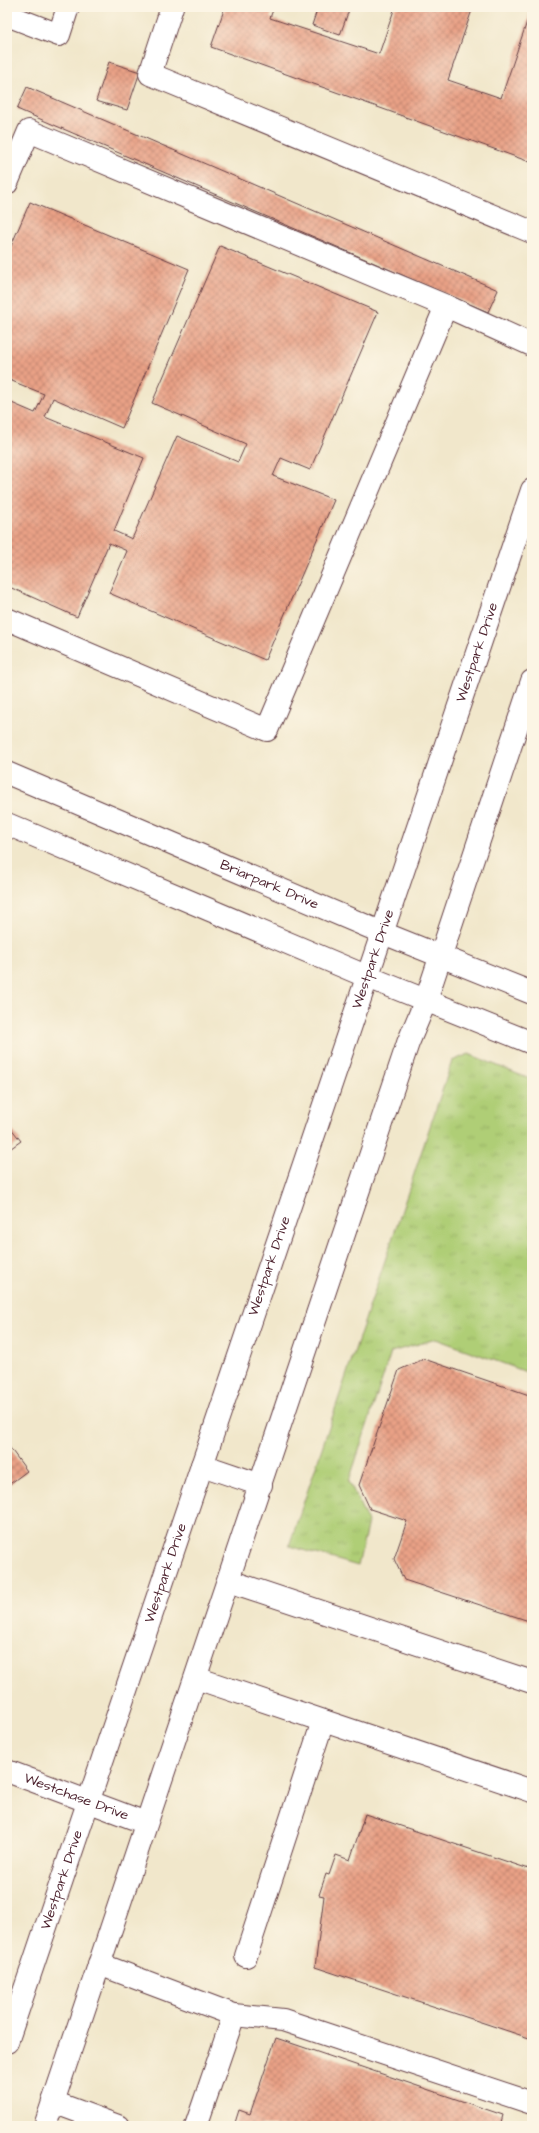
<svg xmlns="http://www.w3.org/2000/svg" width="539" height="2133" viewBox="0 0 539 2133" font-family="'Architects Daughter',sans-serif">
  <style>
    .grass { fill: url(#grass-tufts); stroke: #7c7650 }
    .building { fill: url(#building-cross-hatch) }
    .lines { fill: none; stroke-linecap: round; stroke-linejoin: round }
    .minor-casing { stroke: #633d43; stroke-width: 24 }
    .major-casing { stroke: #633d43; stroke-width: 24 }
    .minor { stroke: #fff; stroke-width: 22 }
    .major { stroke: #fff; stroke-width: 22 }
    .labels { text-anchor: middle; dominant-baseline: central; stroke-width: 3; stroke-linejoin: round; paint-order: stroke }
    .street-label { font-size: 14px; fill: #4a1f2b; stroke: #fcf5e5 }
  </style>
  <defs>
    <pattern id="grass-tufts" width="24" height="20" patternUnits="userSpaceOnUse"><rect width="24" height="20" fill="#afce76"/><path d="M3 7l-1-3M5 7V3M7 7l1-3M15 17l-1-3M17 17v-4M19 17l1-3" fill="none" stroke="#98b066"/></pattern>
    <pattern id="building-cross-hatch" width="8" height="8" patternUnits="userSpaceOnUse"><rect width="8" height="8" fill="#e9a186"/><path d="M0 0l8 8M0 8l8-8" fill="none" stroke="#bf836e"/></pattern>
  </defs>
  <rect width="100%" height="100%" fill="#fcf5e5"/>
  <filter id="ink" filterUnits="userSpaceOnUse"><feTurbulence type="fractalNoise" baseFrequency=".025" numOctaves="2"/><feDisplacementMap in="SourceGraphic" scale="8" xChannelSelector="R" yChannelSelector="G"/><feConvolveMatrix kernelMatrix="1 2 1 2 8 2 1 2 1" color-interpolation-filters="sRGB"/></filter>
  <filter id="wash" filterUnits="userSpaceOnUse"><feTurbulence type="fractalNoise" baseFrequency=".012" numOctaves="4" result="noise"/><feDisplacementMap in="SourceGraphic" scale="16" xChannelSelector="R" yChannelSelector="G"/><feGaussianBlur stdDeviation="0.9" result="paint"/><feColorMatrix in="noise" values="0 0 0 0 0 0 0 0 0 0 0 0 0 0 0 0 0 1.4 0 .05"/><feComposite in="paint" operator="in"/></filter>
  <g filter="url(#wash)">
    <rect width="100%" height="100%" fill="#f1e7cb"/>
    <path class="grass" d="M469,1054L532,1080V1374L436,1339L391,1352L349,1481L368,1522L358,1566L289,1546L452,1061Z"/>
    <g id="blocks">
      <path class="building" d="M225,7H274L270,18L379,54L395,7H473L448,80L501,98L532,7V155L530,162L211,47Z
        M318,7H350L340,35L312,25Z
        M109,62L140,72L127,110L96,101Z
        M27,87L498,290L488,312L17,109Z
        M30,202L189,269L122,428L53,398L45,417L144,458L114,531L132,539L177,436L238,462L246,444L152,403L220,246L378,312L310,470L281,458L273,476L334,500L265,660L109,593L127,551L109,543L77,617L7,586V401L35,413L44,394L7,379V255Z
        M7,1123L21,1141L7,1151Z
        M424,1359L532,1396V1622L404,1580L394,1559L407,1521L370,1509L359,1485L399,1370Z
        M7,1444L27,1471L7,1486Z
        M365,1814L532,1870V2039L315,1967L324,1896L319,1895L326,1874L329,1875L336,1855L350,1860Z
        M276,2038L503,2115L500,2126H234L239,2110L250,2114Z"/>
    </g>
  </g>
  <g filter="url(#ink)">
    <use href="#blocks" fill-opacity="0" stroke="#633d43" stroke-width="1"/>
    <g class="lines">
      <g class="minor-casing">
        <g id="minor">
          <path d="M172,7L150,74L532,232"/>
          <path d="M7,15L59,35L68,7"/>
          <path d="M7,183L29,131L446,306L532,345"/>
          <path d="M7,619L267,730L446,306"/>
          <path id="s1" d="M7,773L383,933L532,993"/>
          <path d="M7,824L368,977L532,1043"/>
          <path d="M229,1581L532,1682"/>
          <path d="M196,1678L532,1791"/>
          <path id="s2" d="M7,1771L146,1823"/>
          <path d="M246,1956L323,1721"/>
          <path d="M99,1964L234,2015L283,2020L532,2103"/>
          <path d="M53,2102L118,2126"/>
          <path d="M196,2126L234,2015"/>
        </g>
      </g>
      <g class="major-casing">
        <g id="major">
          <path d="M202,1465L261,1485"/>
          <path id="s3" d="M7,2042L532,490"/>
          <path d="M45,2126L408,1043L426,1000L532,681"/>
        </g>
      </g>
      <use href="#minor" class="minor"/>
      <use href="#major" class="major"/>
    </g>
  </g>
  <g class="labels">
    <g class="street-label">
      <text stroke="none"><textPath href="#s3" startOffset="1467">Westpark Drive</textPath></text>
      <text stroke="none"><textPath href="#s1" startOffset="285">Briarpark Drive</textPath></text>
      <text stroke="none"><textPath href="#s3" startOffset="1143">Westpark Drive</textPath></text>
      <text stroke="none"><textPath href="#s3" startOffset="819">Westpark Drive</textPath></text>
      <text stroke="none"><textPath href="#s3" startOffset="495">Westpark Drive</textPath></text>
      <text stroke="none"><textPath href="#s2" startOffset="74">Westchase Drive</textPath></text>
      <text stroke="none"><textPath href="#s3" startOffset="171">Westpark Drive</textPath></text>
    </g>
  </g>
  <rect width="539" height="2133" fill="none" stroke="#fcf5e5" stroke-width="24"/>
</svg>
